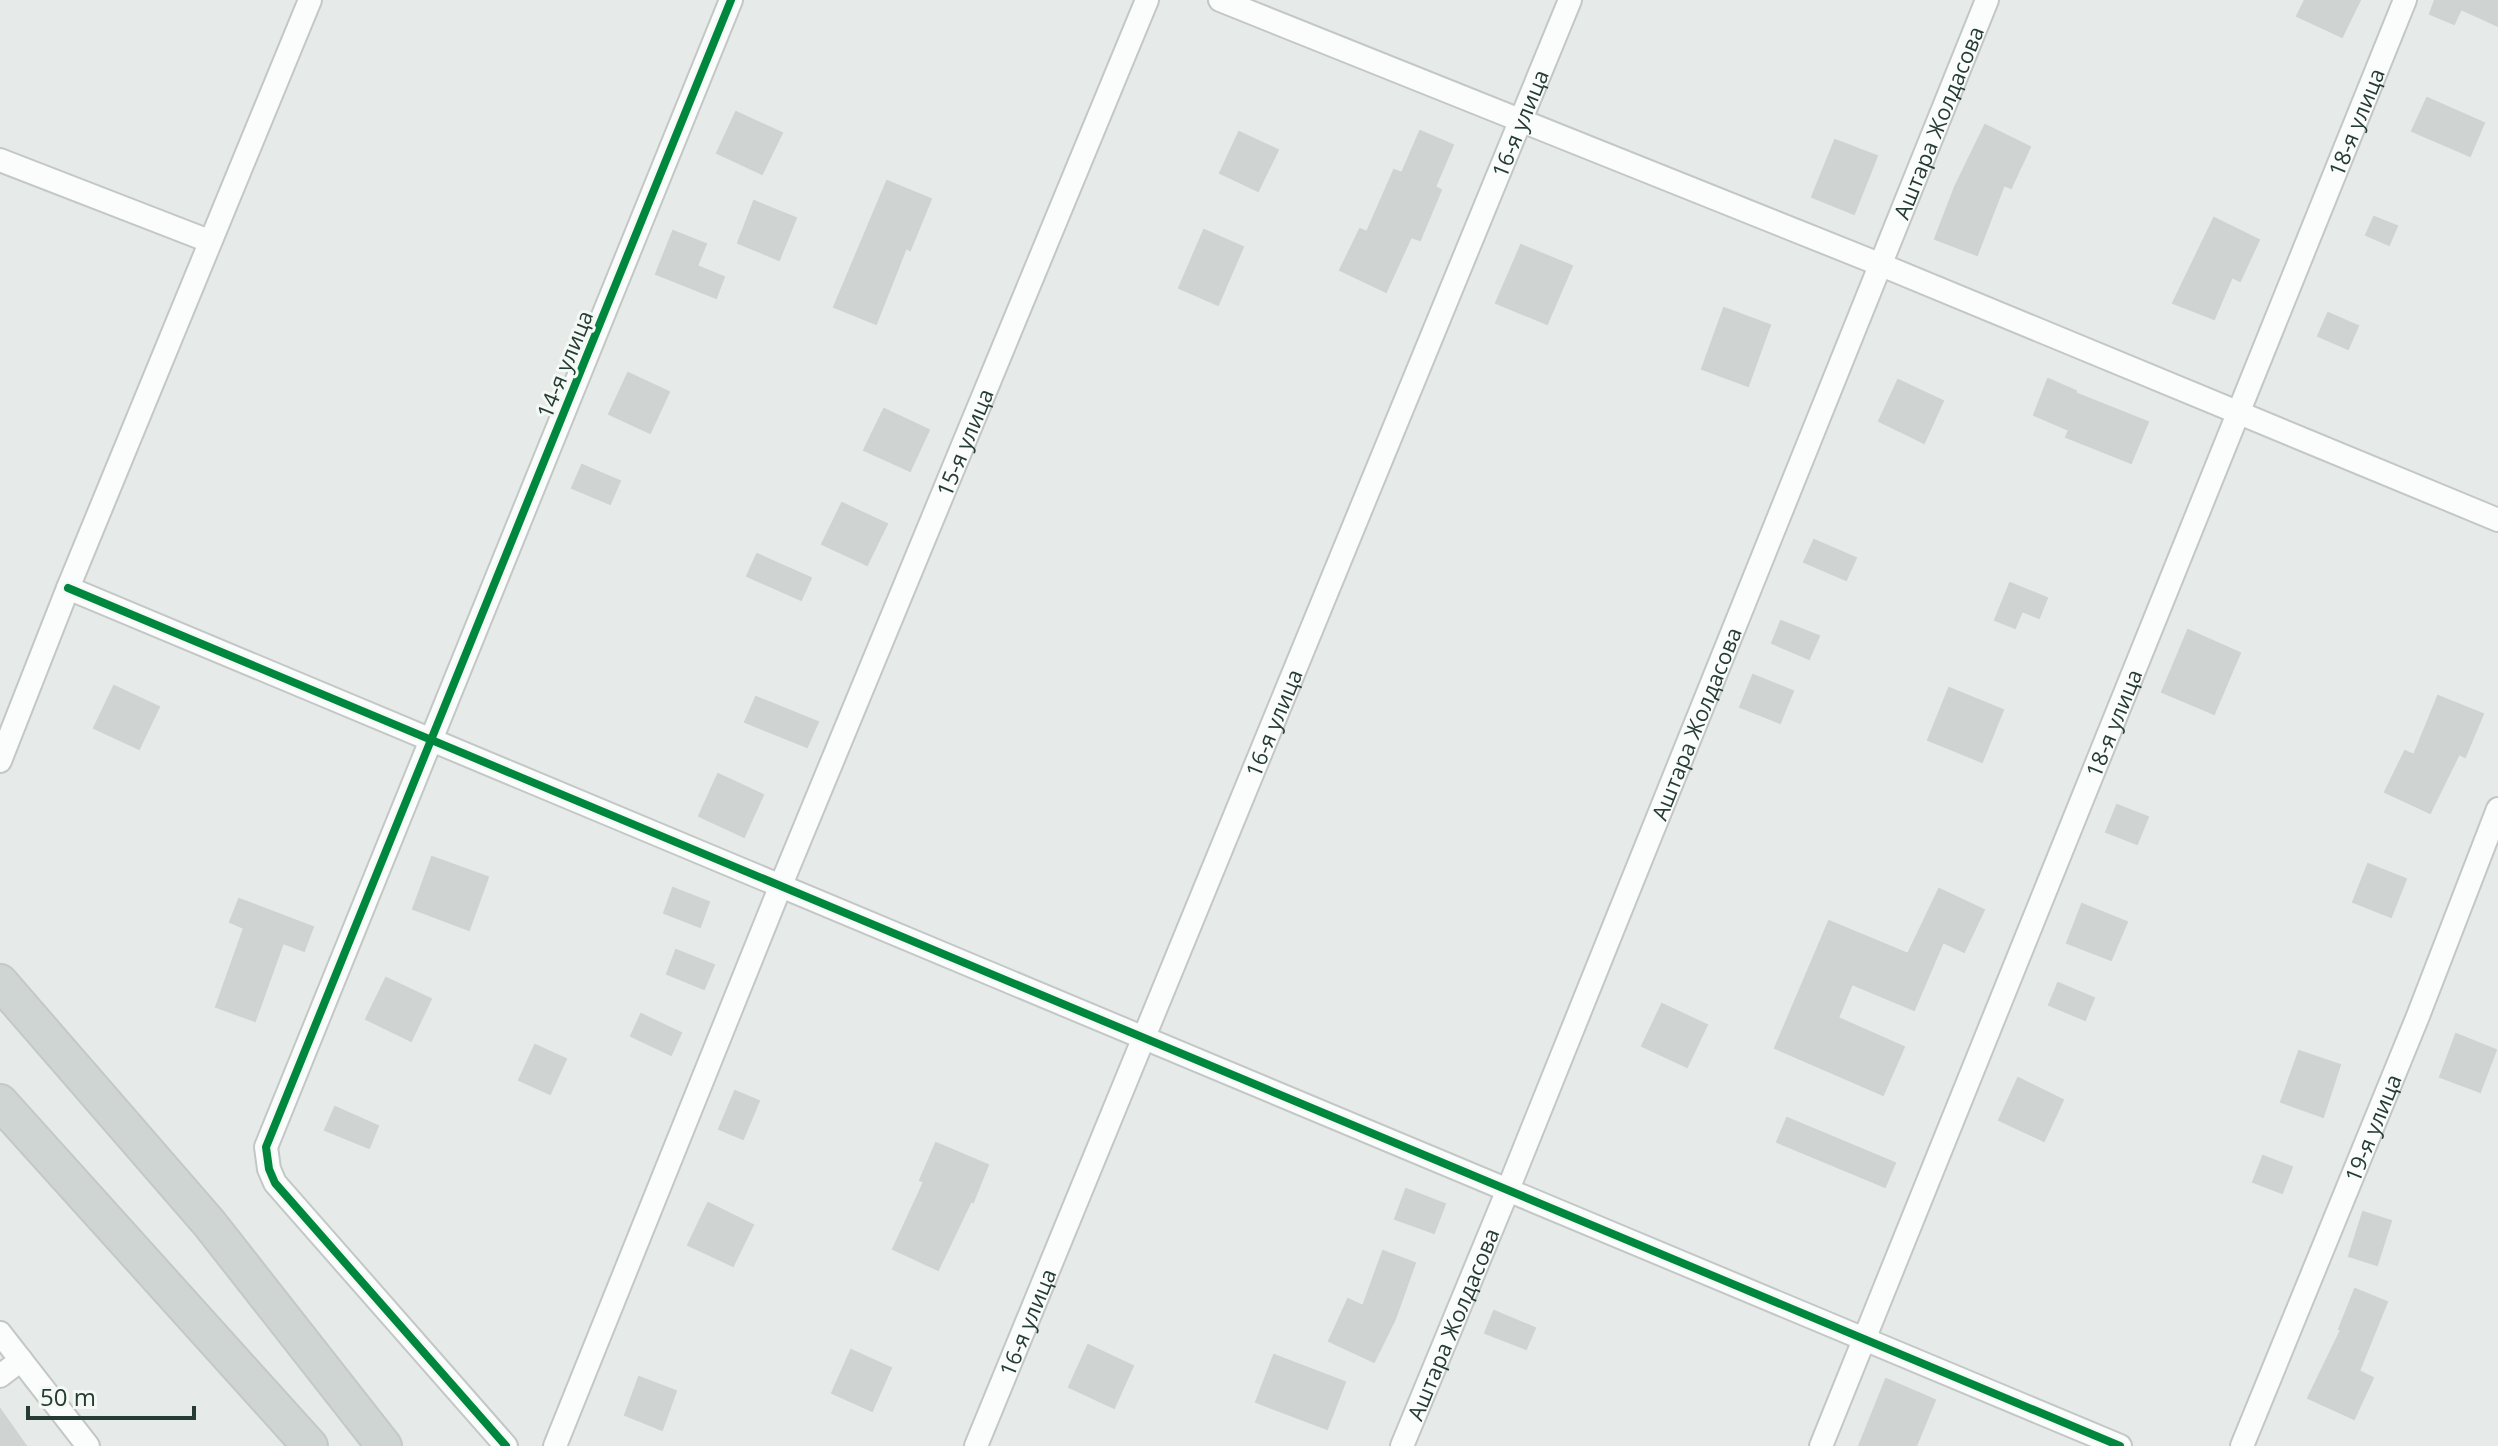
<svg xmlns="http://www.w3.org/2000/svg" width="2498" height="1446" viewBox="0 0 2498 1446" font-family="'Open Sans',sans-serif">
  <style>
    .building { fill: #cfd3d1; stroke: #cfd3d1; stroke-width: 2 }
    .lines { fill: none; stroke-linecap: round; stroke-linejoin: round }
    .street-casing { stroke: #c3c7c5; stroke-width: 26 }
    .primary-casing { stroke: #c2c9c7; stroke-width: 38 }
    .street { stroke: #fbfcfc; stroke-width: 22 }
    .primary { stroke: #cfd5d3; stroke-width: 34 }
    .cycleway-casing { stroke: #f4f9f6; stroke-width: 13 }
    .cycleway { stroke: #00873e; stroke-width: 8 }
    .labels { text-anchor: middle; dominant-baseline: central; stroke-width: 6; stroke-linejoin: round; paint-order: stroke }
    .street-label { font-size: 22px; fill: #253c34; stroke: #f4f9f6 }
  </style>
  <rect width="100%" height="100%" fill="#e6eae8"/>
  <path class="building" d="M2305,0H2360L2342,37L2297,16Z
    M2435,0H2498V26L2461,9L2454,24L2430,14Z
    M2427,98L2484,123L2470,156L2412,131Z
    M736,112L782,133L762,174L717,153Z
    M1985,125L2030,147L2011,188L2004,185L1977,255L1935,239L1955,187Z
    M1420,131L1453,145L1435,187L1441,190L1420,240L1411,237L1386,292L1340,270L1360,229L1367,232L1394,170L1402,173Z
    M1239,132L1278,150L1258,191L1220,173Z
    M1835,140L1877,156L1854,214L1812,197Z
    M887,181L931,199L910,250L906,248L876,324L834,307Z
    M754,201L796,218L779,260L738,243Z
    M2374,217L2397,226L2389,245L2366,235Z
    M2214,218L2259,240L2240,281L2232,277L2214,319L2173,303Z
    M1204,230L1243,247L1218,305L1179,288Z
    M673,231L706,244L697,266L724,277L716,298L656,274Z
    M1521,245L1572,266L1547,324L1496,303Z
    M1724,308L1770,325L1748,386L1702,369Z
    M2328,313L2358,326L2348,349L2318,336Z
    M628,373L669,392L650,433L609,414Z
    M2048,379L2076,391L2075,393L2148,422L2131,463L2066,437L2069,430L2034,415Z
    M1898,380L1943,401L1924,443L1879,421Z
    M884,409L929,430L910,471L864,450Z
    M582,465L620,481L610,504L572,488Z
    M842,503L887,524L867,565L822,544Z
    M1814,540L1856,558L1846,580L1804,562Z
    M757,554L811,578L801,600L747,576Z
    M2010,583L2047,598L2039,618L2022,611L2015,628L1995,620Z
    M1781,621L1819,636L1809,659L1772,643Z
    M2188,630L2240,653L2214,714L2162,692Z
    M1753,675L1793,691L1780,723L1740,707Z
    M114,686L159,707L139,749L94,728Z
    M1949,688L2003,710L1982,762L1928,740Z
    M2438,696L2483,714L2465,757L2459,754L2430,813L2385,792L2405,751L2414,755Z
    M756,697L818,722L807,747L745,722Z
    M718,774L763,795L744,837L699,816Z
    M2117,805L2148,817L2137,844L2106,832Z
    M432,857L488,877L469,930L413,909Z
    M2368,864L2406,879L2391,917L2353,902Z
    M673,888L709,902L700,927L664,913Z
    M1939,889L1984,910L1964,952L1943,942L1914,1010L1852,984L1838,1018L1904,1047L1883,1095L1775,1048L1829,921L1908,954Z
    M239,899L313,927L304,951L283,943L255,1021L216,1007L244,928L230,922Z
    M2082,904L2127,922L2111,960L2067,943Z
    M676,950L714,965L704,989L667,974Z
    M386,978L431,999L411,1041L366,1019Z
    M2058,983L2094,998L2085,1020L2049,1005Z
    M1662,1004L1707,1025L1687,1067L1642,1046Z
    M641,1014L681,1033L671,1055L631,1036Z
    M2456,1034L2496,1050L2480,1092L2440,1077Z
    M535,1045L566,1059L550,1094L519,1080Z
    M2299,1051L2340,1065L2323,1117L2281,1102Z
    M2018,1078L2063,1100L2044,1141L1999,1120Z
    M735,1091L759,1101L743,1139L719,1129Z
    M335,1107L378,1126L369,1148L325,1130Z
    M1787,1118L1895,1163L1885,1187L1777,1142Z
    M936,1143L988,1165L973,1202L971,1201L938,1270L893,1249L924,1182L920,1180Z
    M2263,1156L2292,1167L2282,1193L2253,1182Z
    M1406,1189L1445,1204L1434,1233L1395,1219Z
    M708,1203L753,1225L733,1266L688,1245Z
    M2363,1212L2391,1221L2377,1265L2349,1256Z
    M1383,1251L1415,1263L1395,1319L1374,1362L1329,1341L1348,1299L1363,1306Z
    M2355,1289L2387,1302L2359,1371L2373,1378L2354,1419L2308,1398L2341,1330L2339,1329Z
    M1494,1311L1535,1328L1526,1349L1485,1333Z
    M1088,1345L1133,1366L1114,1408L1069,1387Z
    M851,1350L891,1368L872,1411L832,1393Z
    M1274,1355L1345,1382L1327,1429L1256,1402Z
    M639,1377L676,1391L662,1430L625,1415Z
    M1886,1379L1935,1400L1916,1446H1859Z
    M0,1409L26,1446H0Z"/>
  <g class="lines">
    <g class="street-casing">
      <g id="street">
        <path d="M1220,0L1879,264L2498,520"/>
        <path d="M0,160L209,241"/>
        <path d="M68,588L2120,1446"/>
        <path d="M0,761L68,588L310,0"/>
        <path d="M0,1333L88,1446"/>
        <path d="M0,1376L21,1360"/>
        <path d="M506,1446L275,1183L269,1169L266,1147L731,0"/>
        <path id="s1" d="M555,1446L781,885L1147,0"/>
        <path id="s2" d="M976,1446L1570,0"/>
        <path id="s3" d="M1402,1446L1507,1192L1987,0"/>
        <path id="s4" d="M1821,1446L2405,0"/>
        <path id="s5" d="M2242,1446L2418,1016L2498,809"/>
      </g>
    </g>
    <g class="primary-casing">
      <path id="primary" d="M0,982L209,1223L384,1446
        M0,1102L310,1446"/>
    </g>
    <use href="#street" class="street"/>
    <use href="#primary" class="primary"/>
    <g class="cycleway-casing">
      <path id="cycleway" d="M68,588L2120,1446
        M506,1446L275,1183L269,1169L266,1147L731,0"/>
    </g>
    <use href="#cycleway" class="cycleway"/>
  </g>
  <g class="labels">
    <g class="street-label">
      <text stroke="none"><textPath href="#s3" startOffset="1428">Аштара Жолдасова</textPath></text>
      <text stroke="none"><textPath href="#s4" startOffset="1428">18-я улица</textPath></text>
      <text stroke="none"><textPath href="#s2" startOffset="1430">16-я улица</textPath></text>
      <text transform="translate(564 364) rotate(-68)">14-я улица</text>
      <text stroke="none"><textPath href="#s1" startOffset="1084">15-я улица</textPath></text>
      <text stroke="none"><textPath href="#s2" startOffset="782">16-я улица</textPath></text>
      <text stroke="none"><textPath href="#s3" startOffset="780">Аштара Жолдасова</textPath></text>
      <text stroke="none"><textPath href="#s4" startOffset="780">18-я улица</textPath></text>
      <text stroke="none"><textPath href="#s5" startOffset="344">19-я улица</textPath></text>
      <text stroke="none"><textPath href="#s2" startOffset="134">16-я улица</textPath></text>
      <text stroke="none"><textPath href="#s3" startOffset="132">Аштара Жолдасова</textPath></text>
    </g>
  </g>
  <path d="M28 1406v12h166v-12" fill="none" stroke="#253c34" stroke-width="4"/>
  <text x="40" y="1406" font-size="24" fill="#253c34" stroke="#f4f9f6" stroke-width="6" paint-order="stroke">50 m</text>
</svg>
